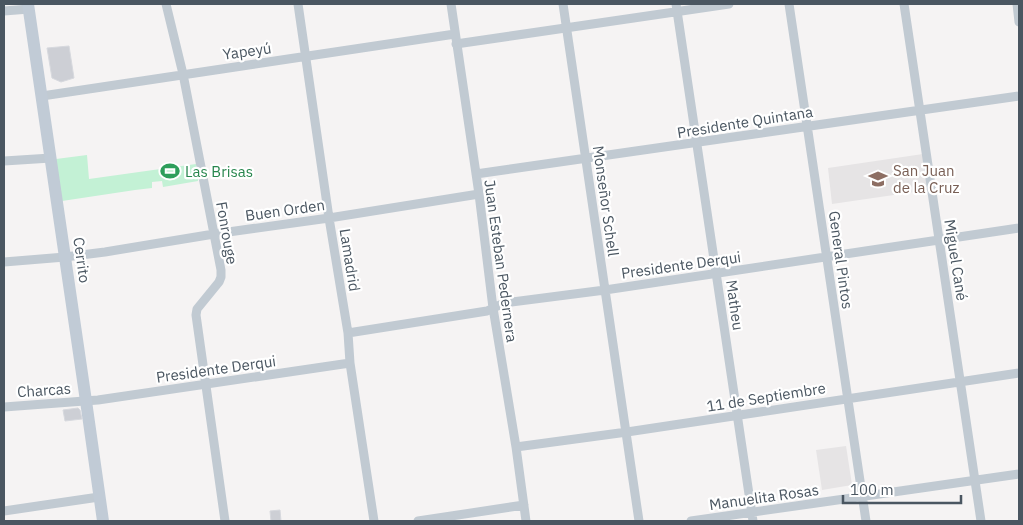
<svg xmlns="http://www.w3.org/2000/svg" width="1023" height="525" viewBox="0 0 1023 525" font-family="'IBM Plex Sans',sans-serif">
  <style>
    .education { fill: #e6e4e5 }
    .green { fill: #c3f1d5 }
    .building { fill: #cdcfd5; stroke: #d7d9de }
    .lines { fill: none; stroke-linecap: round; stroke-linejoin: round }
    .minor { stroke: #c1cad2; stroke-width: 9 }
    .secondary { stroke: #c1cbd6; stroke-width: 12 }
    .labels { text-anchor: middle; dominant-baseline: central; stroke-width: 4.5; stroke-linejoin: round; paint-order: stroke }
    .street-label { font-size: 15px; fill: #4a5661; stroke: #fff }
    .education-label { font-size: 15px; fill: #785e54; stroke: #fff; text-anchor: start }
    .leisure-label { font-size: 15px; fill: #27864d; stroke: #fff; text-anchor: start }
  </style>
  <rect width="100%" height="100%" fill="#f5f3f3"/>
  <path class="education" d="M923,154L928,190L832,204L828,168Z
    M846,446L852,485L822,490L816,450Z"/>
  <path class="green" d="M87,155L89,179L196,164L198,181L163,187L162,181L152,182V188L135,190L62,201L56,159Z"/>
  <path class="building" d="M69,46L74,78L61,82L52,78L47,48Z
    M78,408L80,410L82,419L65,421L63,410Z
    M280,510L281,521H271L270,511Z"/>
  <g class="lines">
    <path class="minor" d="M166,4L183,74L221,270V277L219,282L197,309L196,315L225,521
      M298,4L329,218L348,333L350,363L374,521
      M451,4L479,194L493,308L516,447L526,521
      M563,4C587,176 615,349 639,521
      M676,4L753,521
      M789,4L866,521
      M904,4L981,521
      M1017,4L1019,22
      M4,11L29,9
      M456,44L729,4
      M42,96L455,34
      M4,161L51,158
      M476,174L1019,96
      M4,262L65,257L105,252L214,234L329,218L479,194
      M348,333L487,311L504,303L605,290L1019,228
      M4,407L98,400L350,363
      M516,447L627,432L1019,373
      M4,511L99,497
      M418,521L524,505
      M691,521L1019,474"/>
    <path class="secondary" d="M28,4L86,401L103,521"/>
  </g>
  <defs>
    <g id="stadium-bare" transform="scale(1.5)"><path d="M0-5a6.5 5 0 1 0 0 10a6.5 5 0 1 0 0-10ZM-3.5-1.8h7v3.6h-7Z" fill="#2e9e5b" stroke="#fff" stroke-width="2.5" paint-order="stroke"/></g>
    <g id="school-bare" transform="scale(1.5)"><path d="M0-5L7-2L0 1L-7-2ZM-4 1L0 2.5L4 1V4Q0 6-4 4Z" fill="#8d6e63" stroke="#fff" stroke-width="2.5" paint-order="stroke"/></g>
  </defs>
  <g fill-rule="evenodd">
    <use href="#stadium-bare" x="170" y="171"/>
    <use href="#school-bare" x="878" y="179"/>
  </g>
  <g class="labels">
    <g class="street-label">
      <text transform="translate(247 51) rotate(-8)">Yapeyú</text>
      <text transform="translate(745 122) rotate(-9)">Presidente Quintana</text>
      <text transform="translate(606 201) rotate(82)">Monseñor Schell</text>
      <text transform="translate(285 210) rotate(-8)">Buen Orden</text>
      <text transform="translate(227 233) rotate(80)">Fonrouge</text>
      <text transform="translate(82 260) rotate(82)">Cerrito</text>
      <text transform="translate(350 260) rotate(81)">Lamadrid</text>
      <text transform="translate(841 260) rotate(82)">General Pintos</text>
      <text transform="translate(956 260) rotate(81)">Miguel Cané</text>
      <text transform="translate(501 261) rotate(82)">Juan Esteban Pedernera</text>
      <text transform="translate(681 265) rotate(-8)">Presidente Derqui</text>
      <text transform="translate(735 305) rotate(82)">Matheu</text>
      <text transform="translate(216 369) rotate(-8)">Presidente Derqui</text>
      <text transform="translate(44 390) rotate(-4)">Charcas</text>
      <text transform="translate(766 397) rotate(-9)">11 de Septiembre</text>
      <text transform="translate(764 497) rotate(-8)">Manuelita Rosas</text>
    </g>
    <g class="education-label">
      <text x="893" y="170">San Juan<tspan x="893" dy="17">de la Cruz</tspan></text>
    </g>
    <g class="leisure-label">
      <text x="185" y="171">Las Brisas</text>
    </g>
  </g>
  <rect width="1023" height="525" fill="none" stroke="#4a5661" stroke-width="10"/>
  <path d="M843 495v8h118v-8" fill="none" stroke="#4a5661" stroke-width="2.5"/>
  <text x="850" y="495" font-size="15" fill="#4a5661" stroke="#ffffff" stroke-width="4" paint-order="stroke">100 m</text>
</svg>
